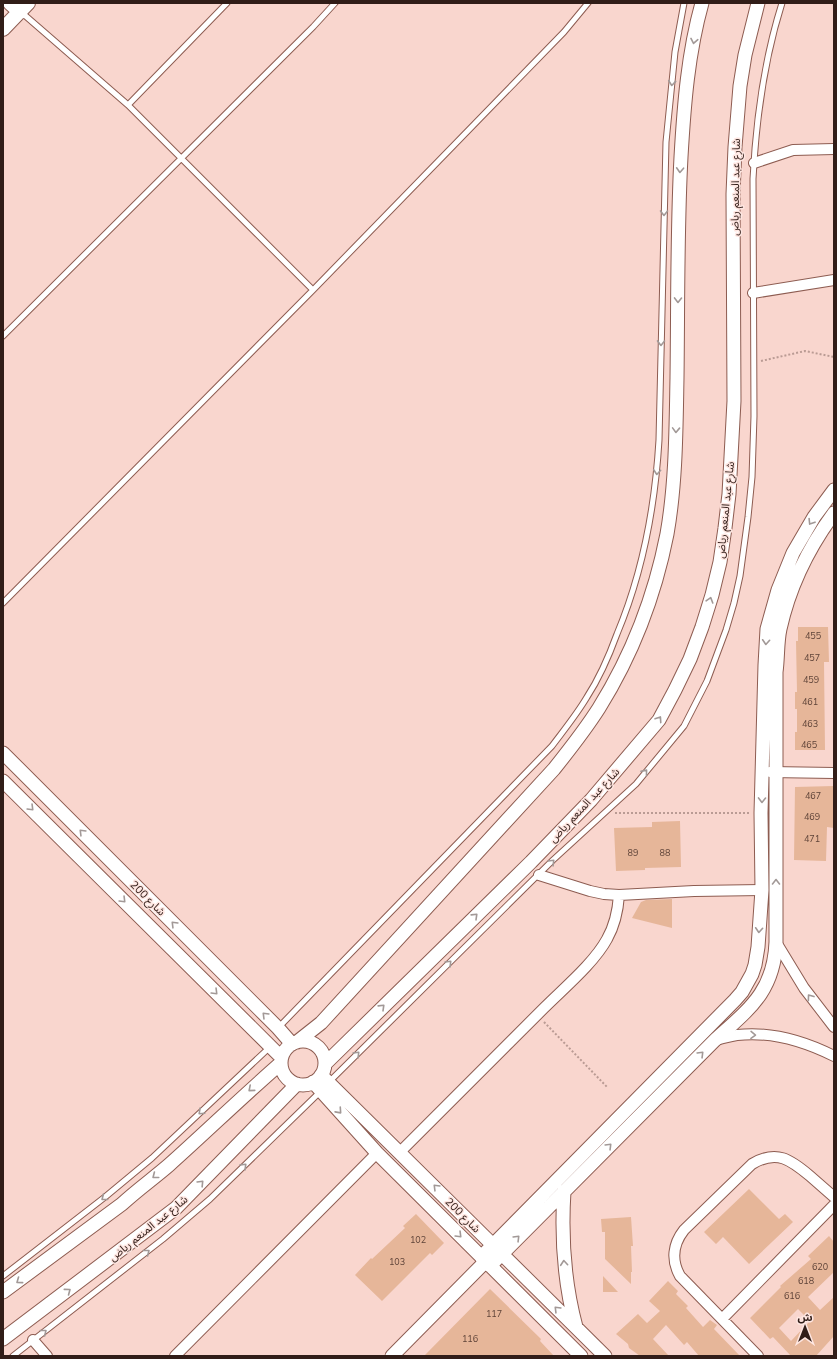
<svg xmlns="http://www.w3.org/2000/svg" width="837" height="1359" viewBox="0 0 837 1359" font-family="Mulish,'Noto Sans Arabic',sans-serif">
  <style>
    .building { fill: #e6b699; fill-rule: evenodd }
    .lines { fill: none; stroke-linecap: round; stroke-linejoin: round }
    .service-casing { stroke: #8d5c51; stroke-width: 7 }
    .minor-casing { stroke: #8d5c51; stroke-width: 12 }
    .tertiary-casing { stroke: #8d5c51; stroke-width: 15 }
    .secondary-casing { stroke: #8d5c51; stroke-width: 16 }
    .path { stroke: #ba9b94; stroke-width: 2; stroke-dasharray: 2 2; stroke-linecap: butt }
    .service { stroke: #fff; stroke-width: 5 }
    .minor { stroke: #fff; stroke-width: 10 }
    .tertiary { stroke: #fff; stroke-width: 13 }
    .secondary { stroke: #fff; stroke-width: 14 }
    .oneway { stroke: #a29997 }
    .labels { text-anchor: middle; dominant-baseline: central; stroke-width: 3; stroke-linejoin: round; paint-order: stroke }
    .number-label { font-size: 9px; fill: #5e4338 }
    .street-label { font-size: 11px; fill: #311d18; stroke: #fee6e1 }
  </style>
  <rect width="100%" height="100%" fill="#f9d6ce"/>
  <path class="building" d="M798,627H828L829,662H824L825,750H795V732H797V709H795V692H797L796,641H798Z
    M834,786V828L827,827L826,861L794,860L795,787Z
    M680,821L681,867L645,868V870L616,871L614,828L652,827V822Z
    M672,899V928L632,918L641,902L646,900Z
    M749,1189L779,1219L785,1214L793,1222L749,1264L723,1237L716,1244L704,1232Z
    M416,1214L444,1243L432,1255L430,1253L382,1301L355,1275L371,1258L372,1259L405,1228L403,1226Z
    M631,1217L633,1246H631L632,1272H631V1284L605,1259V1232H602L601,1219Z
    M829,1236L834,1242V1272L808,1297L820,1310L834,1297V1336L816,1356H791L773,1337L770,1339L750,1318L781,1287L780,1286L811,1259L808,1256ZM798,1309L810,1321L791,1341L779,1328Z
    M603,1276L618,1292H603Z
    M668,1281L678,1291L676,1294L688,1306L686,1308L703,1327L710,1320L717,1325L714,1329L740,1356H699L687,1342L684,1345L666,1325L653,1339L669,1356H640L629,1348L628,1344L616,1334L638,1314L647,1323L660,1311L649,1301Z
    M490,1289L541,1339L540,1341L554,1356H424Z"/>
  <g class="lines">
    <g class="service-casing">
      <path id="service" d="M21,12L128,105L313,290
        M128,105L227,3
        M3,336L313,27L335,3
        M3,603L313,290L564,32L588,3
        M278,1028L552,746C564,730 577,714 587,697C600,677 609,656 617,634C643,572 655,507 659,440L666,142L675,52L684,3
        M329,1082L553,860L636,784L684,726L707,681L726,630L734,603L740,576L748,517L752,477L754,416L753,179C756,120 764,60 782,3
        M3,1276L105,1197L152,1158L270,1047
        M13,1356L163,1239L210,1199L321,1091"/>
    </g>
    <g class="minor-casing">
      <path id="minor" d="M754,163L793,150L834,149
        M753,293L834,280
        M770,772L834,773
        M539,875L590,891L604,894L619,895L694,891L762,890
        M776,942L804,988L834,1027
        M716,1040C723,1038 730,1036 737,1035C771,1031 804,1041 834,1056
        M400,1152C448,1104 496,1056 544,1008C564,988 594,963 607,939C615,925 618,910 619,895
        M722,1319L834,1205
        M33,1340L47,1356
        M175,1356L377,1153
        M758,1356L680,1276C671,1260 673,1244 684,1230L752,1164C777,1149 791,1160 810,1176C818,1183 826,1190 834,1197"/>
    </g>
    <g class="tertiary-casing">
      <path id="tertiary" d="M3,753L278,1028L292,1044
        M3,781L281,1057
        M281 1063a22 22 0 1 1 44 0a22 22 0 1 1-44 0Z
        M297,1042L321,1023L554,769C570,749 585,730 599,708C632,655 655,595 667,534C676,483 676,429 677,378C678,304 677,231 681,157C684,105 688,53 702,3
        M325,1064L531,862L591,800L659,720L675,690L690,659L702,627L712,595L720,562L725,528L729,494L734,401L733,194L735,147L740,86L745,55L758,3
        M321,1075L605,1356
        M313,1082L377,1153L581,1356
        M564,1191C561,1238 564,1282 576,1327
        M481,1257L735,1000L742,992L752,974L755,965L758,947L762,890L761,813L765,665L767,629L778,590L793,553L814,517L834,490
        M490,1266L714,1041C749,1009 774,992 776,942V672C778,658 777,643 780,629C789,588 809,547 834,513
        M3,1292L122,1204C137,1190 154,1178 169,1165C207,1131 243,1096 281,1063
        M3,1339L176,1208L297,1084
        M392,1356L486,1261"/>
    </g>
    <g class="secondary-casing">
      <path id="secondary" d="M10,3L20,12
        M3,29L28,3"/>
    </g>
    <path class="path" d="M761,361L805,351L834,357
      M615,813H749
      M544,1022L608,1088"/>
    <use href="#service" class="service"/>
    <use href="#minor" class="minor"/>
    <use href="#tertiary" class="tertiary"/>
    <use href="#secondary" class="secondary"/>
  </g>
  <defs><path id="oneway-chevron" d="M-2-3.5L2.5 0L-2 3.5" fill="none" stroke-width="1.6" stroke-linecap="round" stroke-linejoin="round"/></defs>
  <g class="oneway">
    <use href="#oneway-chevron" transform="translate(694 41) rotate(101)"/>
    <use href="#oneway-chevron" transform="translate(672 83) rotate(96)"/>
    <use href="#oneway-chevron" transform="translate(680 170) rotate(93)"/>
    <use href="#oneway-chevron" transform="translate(664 213) rotate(91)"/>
    <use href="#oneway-chevron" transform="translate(678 300) rotate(91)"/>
    <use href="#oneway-chevron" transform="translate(661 343) rotate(91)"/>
    <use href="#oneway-chevron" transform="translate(676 430) rotate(92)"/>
    <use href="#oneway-chevron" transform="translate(657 472) rotate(95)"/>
    <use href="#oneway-chevron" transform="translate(811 522) rotate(122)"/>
    <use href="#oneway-chevron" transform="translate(710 600) rotate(-73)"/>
    <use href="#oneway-chevron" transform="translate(766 642) rotate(94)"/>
    <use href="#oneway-chevron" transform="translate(659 719) rotate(-56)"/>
    <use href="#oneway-chevron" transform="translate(645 772) rotate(-51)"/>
    <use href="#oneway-chevron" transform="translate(762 800) rotate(91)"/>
    <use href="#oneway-chevron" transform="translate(31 808) rotate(45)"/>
    <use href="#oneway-chevron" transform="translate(82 832) rotate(-135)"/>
    <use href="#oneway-chevron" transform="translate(552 862) rotate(-45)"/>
    <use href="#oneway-chevron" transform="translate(776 882) rotate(-90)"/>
    <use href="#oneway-chevron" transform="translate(123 900) rotate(45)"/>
    <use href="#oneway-chevron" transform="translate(475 916) rotate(-44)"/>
    <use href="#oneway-chevron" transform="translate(174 924) rotate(-135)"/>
    <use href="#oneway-chevron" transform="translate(759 930) rotate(94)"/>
    <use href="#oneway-chevron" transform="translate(449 963) rotate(-45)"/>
    <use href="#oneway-chevron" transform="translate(215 992) rotate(45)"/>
    <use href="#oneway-chevron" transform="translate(810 997) rotate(-126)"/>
    <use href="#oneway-chevron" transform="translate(382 1007) rotate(-44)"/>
    <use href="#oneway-chevron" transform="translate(265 1015) rotate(-135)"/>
    <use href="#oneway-chevron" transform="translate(753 1035) rotate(1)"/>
    <use href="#oneway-chevron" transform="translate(357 1054) rotate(-45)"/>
    <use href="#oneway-chevron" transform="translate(701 1054) rotate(-45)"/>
    <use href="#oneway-chevron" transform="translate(251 1089) rotate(139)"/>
    <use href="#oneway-chevron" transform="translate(339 1111) rotate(48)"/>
    <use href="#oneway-chevron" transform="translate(201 1112) rotate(137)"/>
    <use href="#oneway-chevron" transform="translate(609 1146) rotate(-45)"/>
    <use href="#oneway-chevron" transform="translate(244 1166) rotate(-44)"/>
    <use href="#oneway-chevron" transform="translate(155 1176) rotate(142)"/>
    <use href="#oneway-chevron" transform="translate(201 1183) rotate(-46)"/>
    <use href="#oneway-chevron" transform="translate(436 1187) rotate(-135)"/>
    <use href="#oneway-chevron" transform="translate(104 1198) rotate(142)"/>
    <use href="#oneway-chevron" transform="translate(459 1235) rotate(45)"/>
    <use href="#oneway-chevron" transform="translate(517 1238) rotate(-45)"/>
    <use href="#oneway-chevron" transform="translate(147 1252) rotate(-38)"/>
    <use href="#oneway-chevron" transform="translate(564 1263) rotate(-95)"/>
    <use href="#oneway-chevron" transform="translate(19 1281) rotate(144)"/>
    <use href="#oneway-chevron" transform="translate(68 1291) rotate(-37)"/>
    <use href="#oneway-chevron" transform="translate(557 1309) rotate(-135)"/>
    <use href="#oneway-chevron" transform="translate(44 1332) rotate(-38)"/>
  </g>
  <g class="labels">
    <g class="number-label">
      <text x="813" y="635">455</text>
      <text x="812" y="657">457</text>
      <text x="811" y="679">459</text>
      <text x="810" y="701">461</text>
      <text x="810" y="723">463</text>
      <text x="809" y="744">465</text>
      <text x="813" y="795">467</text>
      <text x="812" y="816">469</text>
      <text x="812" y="838">471</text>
      <text x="633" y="852">89</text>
      <text x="665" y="852">88</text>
      <text x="418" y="1239">102</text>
      <text x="397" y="1261">103</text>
      <text x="820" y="1266">620</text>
      <text x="806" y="1280">618</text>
      <text x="792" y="1295">616</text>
      <text x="494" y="1313">117</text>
      <text x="470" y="1338">116</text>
    </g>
    <g class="street-label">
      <text transform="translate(735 187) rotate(-89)">شارع عبد المنعم رياض</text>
      <text transform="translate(725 510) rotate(-84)">شارع عبد المنعم رياض</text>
      <text transform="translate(584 805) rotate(-47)">شارع عبد المنعم رياض</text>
      <text transform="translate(148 898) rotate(45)">شارع 200</text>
      <text transform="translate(463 1215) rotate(45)">شارع 200</text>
      <text transform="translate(148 1228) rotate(-39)">شارع عبد المنعم رياض</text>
    </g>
  </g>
  <rect width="837" height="1359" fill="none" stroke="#311d18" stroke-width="8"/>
  <g transform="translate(805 1327)" stroke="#fee6e1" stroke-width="3" paint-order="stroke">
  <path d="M0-3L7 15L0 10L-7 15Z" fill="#311d18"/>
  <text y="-6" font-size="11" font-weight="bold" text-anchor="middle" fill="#311d18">ش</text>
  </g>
</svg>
